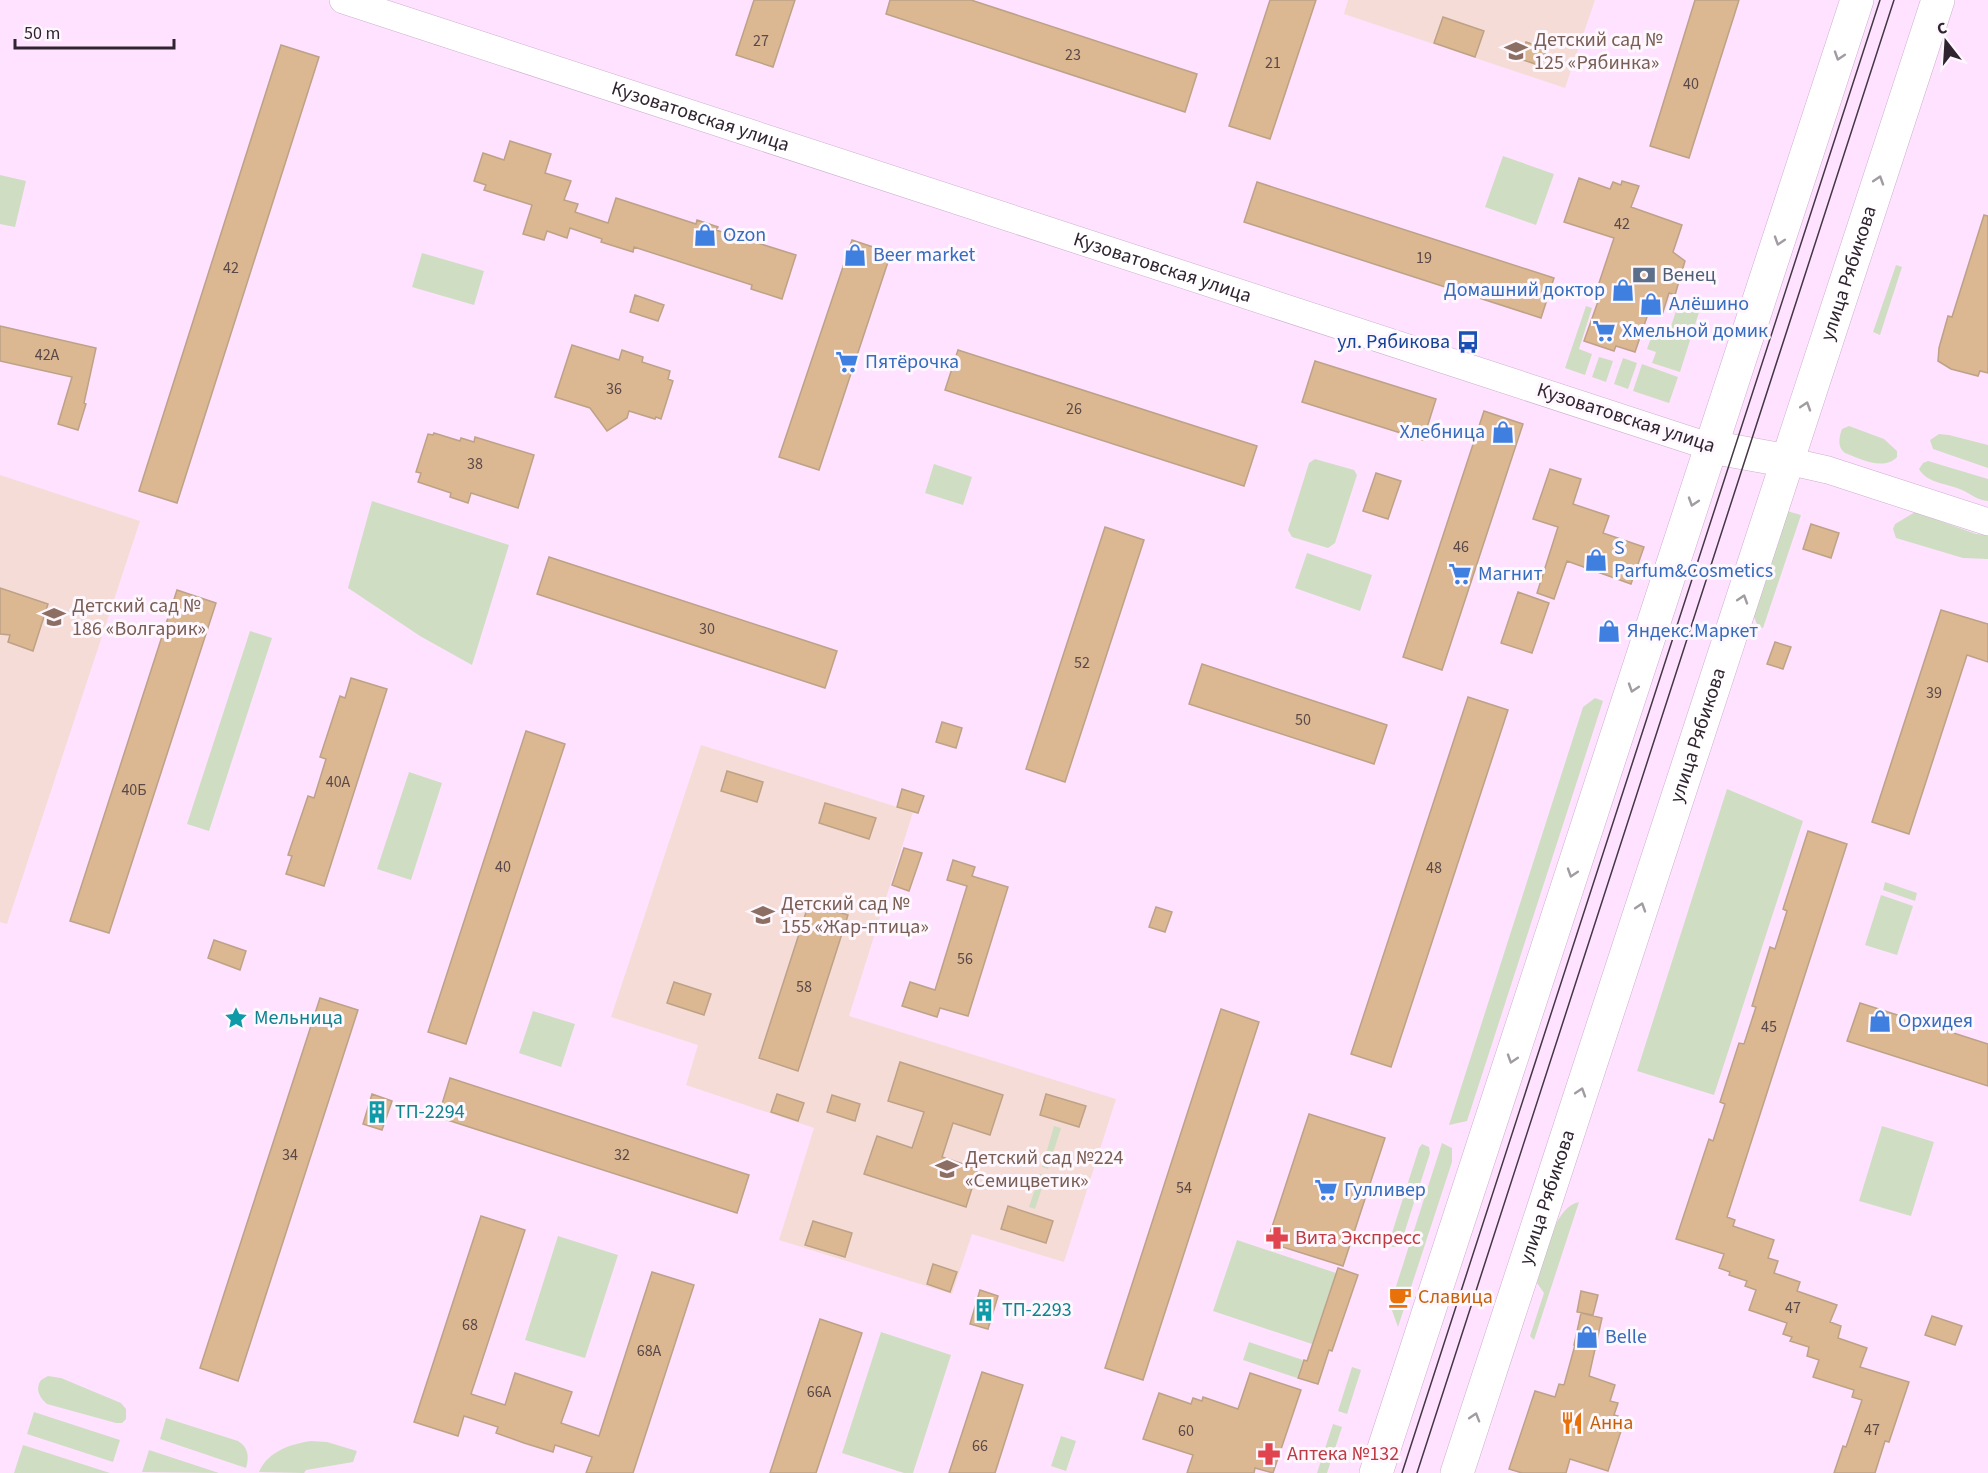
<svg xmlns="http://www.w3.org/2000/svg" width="1988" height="1473" viewBox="0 0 1988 1473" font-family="'Source Sans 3',sans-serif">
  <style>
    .education { fill: #f6dcd6 }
    .green { fill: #cfdec3 }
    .building { fill: #dbb792; stroke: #bda287; stroke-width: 1.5 }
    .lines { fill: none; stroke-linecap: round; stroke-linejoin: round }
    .minor-casing { stroke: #cbafcb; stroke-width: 28 }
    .major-casing { stroke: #cbafcb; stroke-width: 34 }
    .minor { stroke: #fff; stroke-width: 27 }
    .major { stroke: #fff; stroke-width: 33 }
    .tram { stroke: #443744; stroke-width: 1.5 }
    .oneway { stroke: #a19ca1 }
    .labels { text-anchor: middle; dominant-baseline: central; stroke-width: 6; stroke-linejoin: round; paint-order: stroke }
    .number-label { font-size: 16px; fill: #5a4948 }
    .education-label { font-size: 20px; fill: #785e54; stroke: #fef8fe; text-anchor: start }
    .street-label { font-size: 20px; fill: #2f242f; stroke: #fef8fe }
    .shop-label { font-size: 20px; fill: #366cbe; stroke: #fef8fe; text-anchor: start }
    .service-label { font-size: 20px; fill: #4e5e75; stroke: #fef8fe; text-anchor: start }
    .transit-label { font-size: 20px; fill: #164399; stroke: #fef8fe; text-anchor: end }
    .culture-label { font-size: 20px; fill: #0d838f; stroke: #fef8fe; text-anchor: start }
    .health-label { font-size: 20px; fill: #be3a42; stroke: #fef8fe; text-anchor: start }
    .food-label { font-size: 20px; fill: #c56008; stroke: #fef8fe; text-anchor: start }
  </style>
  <rect width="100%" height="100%" fill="#ffe2ff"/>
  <path class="education" d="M1348,0H1595L1565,88L1344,14Z
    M0,475L140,521L7,924L0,922Z
    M701,745L913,812L849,1016L1116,1099L1064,1262L972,1234L952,1294L779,1240L814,1128L686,1085L698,1045L611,1017Z"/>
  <path class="green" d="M1503,156L1554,174L1536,225L1485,207Z
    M0,175L26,181L15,227L0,224Z
    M422,253L484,271L474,305L412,287Z
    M1896,265L1902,267L1880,335L1873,332Z
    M1679,302L1700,309L1680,372L1652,363L1656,352L1647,349L1654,330L1658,331L1660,326L1670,329Z
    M1586,306L1592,308L1579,349L1592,354L1585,375L1565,368Z
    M1599,357L1613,361L1606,382L1592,377Z
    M1623,358L1637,363L1628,389L1614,384Z
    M1642,364L1678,377L1669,403L1633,391Z
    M1849,426L1884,439L1897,451V457C1884,471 1860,459 1845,453C1837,447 1839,437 1842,429Z
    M1939,434L1949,435L1988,445V468L1933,449L1930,440Z
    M1315,459L1354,470L1357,475L1335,543L1328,548L1292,537L1288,530L1309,463Z
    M1928,461L1988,479V501C1977,500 1971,494 1962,490C1947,483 1928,484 1919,469L1923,463Z
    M934,464L972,477L963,505L925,493Z
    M372,501L509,545L472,665L420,636L348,588Z
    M1787,511L1801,515L1763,628L1758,626L1753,615Z
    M1915,512L1976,534L1988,535V559L1963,558L1896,538L1893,529L1895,524Z
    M1307,553L1372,575L1360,611L1295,588Z
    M250,631L272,638L209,831L187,824Z
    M1595,698L1603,701L1467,1121L1449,1125L1583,707Z
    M409,772L442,783L411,880L377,869Z
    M1727,789L1803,821L1714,1095L1637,1071Z
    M1885,882L1917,893L1915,901L1883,890Z
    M1881,895L1913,906L1897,955L1865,945Z
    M533,1011L575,1024L561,1067L519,1053Z
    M1054,1126L1061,1128L1048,1169L1042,1167Z
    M1882,1126L1934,1142L1911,1216L1859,1201Z
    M1442,1143L1452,1148V1162L1398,1327L1390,1305Z
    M1422,1144L1429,1147L1430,1153L1401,1243L1399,1246L1393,1247L1390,1246V1239L1419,1148Z
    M1040,1174L1046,1176L1035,1209L1029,1207Z
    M1579,1202L1534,1340L1530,1336L1544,1293L1537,1283C1544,1260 1553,1207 1579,1202Z
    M558,1236L618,1255L585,1358L525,1340Z
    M1237,1240L1336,1273L1312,1344L1213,1311Z
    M881,1332L951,1355L913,1473H904L842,1453Z
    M1249,1342L1303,1360L1297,1378L1243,1360Z
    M1352,1367L1361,1370L1347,1414L1338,1411Z
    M48,1376L61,1378L121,1403L126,1409V1419L122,1423H116L47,1404C39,1397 35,1389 41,1380Z
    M34,1412L120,1440L113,1462L27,1434Z
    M166,1418L238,1441C249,1448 249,1457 246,1468L160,1439Z
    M1333,1424L1342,1427L1327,1473H1317Z
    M1061,1436L1076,1441L1066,1471L1051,1466Z
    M311,1441L327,1442L357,1451L353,1462L306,1470L304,1473L259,1472C268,1451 291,1444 311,1441Z
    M23,1445L110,1473H14Z
    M149,1450L219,1473L142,1472Z"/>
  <path class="building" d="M754,0H795L773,67L736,55Z
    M890,0H971L1197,74L1185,112L886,14Z
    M1270,0H1316L1270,139L1229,126Z
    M1695,0H1739L1689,158L1650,146Z
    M1443,17L1484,31L1475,57L1434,43Z
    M1526,42L1547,49L1541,66L1520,59Z
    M281,45L319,57L177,503L139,491Z
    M510,141L551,154L545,173L571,181L564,200L578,204L575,212L608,223L616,198L696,224L697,220L718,227L716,230L796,255L782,299L751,289L752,285L634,247L633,252L601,242L602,239L570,228L567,238L547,231L544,240L523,234L532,205L484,190L486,185L474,181L483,153L504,160Z
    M1579,178L1610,189L1613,182L1621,185L1622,181L1639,186L1631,207L1682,225L1673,252L1685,261L1675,295L1669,293L1662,315L1649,311L1635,352L1616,346L1614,351L1584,341L1601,293L1596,292L1614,238L1564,222Z
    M1257,182L1554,278L1541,318L1244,222Z
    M1984,215L1988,216V373L1980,371L1978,376L1951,369L1938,361L1939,348L1948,316L1952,317Z
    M852,240L891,253L819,470L779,457Z
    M635,295L664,305L658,321L630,312Z
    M0,326L96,348L84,403L86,404L78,430L58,424L72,377L0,361Z
    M572,345L619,360L622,350L643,357L642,362L670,371L668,379L673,381L661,419L656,417L655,419L629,411L627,418L607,431L590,408L555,397Z
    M958,350L1257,446L1244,486L945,390Z
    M1315,361L1436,399L1423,440L1302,402Z
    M1484,411L1523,424L1442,670L1403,657Z
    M434,433L460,441L461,438L474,442L475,437L534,455L518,508L471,493L468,503L450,497L451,493L418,482L421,473L416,472L428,434L433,435Z
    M1550,469L1581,479L1573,504L1609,516L1603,533L1644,547L1631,584L1567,561L1554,599L1537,593L1558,527L1533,519Z
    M1376,473L1401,481L1388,519L1363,511Z
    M1811,524L1839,533L1831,558L1803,549Z
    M1105,527L1144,540L1065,782L1026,769Z
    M549,557L837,651L825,688L537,594Z
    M0,588L48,604L33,651L8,642L10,635L0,634Z
    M177,590L216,603L109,933L70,921Z
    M1518,592L1549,603L1532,653L1501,643Z
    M1941,610L1988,624V662L1967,655L1909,834L1872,822Z
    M1775,642L1791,647L1783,669L1767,664Z
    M1202,664L1387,725L1374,764L1189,704Z
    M351,678L387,689L324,886L286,874L292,856L288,855L308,796L314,798L326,759L320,757L340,696L345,698Z
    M1468,697L1508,710L1391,1067L1351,1054Z
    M942,722L962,728L956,748L936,742Z
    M526,731L565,744L466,1044L428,1032Z
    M727,771L763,782L757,802L721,791Z
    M902,789L924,796L918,813L897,807Z
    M825,803L876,818L869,839L819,823Z
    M1808,831L1847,844L1727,1217L1735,1220L1733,1226L1774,1240L1768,1258L1778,1261L1774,1273L1800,1282L1797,1291L1837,1305L1830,1322L1841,1326L1838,1338L1867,1348L1860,1367L1909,1382L1889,1442L1885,1441L1875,1473H1834L1843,1446L1846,1447L1862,1400L1852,1397L1854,1390L1813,1377L1819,1360L1807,1356L1809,1347L1790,1341L1792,1337L1783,1334L1787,1323L1749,1310L1756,1290L1745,1286L1747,1281L1729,1275L1730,1272L1719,1268L1724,1254L1676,1239L1709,1139L1713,1141L1725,1104L1720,1102L1739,1043L1744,1044L1756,1007L1752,1006L1770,947L1775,949L1787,911L1783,909Z
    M904,848L922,853L909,891L892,885Z
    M953,860L975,867L972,876L1008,887L968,1016L940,1008L937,1017L902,1006L910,982L935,990L967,886L947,880Z
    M809,903L848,915L798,1071L759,1058Z
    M1156,907L1172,912L1165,932L1149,927Z
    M214,940L246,951L240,970L208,958Z
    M674,982L711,994L704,1015L667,1003Z
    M320,998L358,1010L238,1381L200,1368Z
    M1860,1003L1988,1044V1086L1847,1041Z
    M1221,1009L1259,1022L1143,1380L1105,1368Z
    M900,1062L1003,1095L990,1135L953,1123L942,1157L978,1169L966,1207L864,1174L877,1136L912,1148L924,1112L888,1101Z
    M450,1078L749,1175L737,1213L438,1117Z
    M372,1094L392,1101L382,1130L363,1124Z
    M777,1094L804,1103L798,1121L771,1112Z
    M1046,1094L1086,1106L1079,1127L1040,1115Z
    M832,1095L860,1104L855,1121L827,1112Z
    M1309,1114L1385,1138L1343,1266L1267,1242Z
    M1008,1206L1053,1221L1046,1243L1001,1229Z
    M481,1216L525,1230L471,1394L505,1405L515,1373L572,1392L561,1423L599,1436L652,1272L694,1285L633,1473H586L592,1457L555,1445L553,1452L524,1443L496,1433L498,1427L464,1416L458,1436L414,1422Z
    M813,1221L852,1233L845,1257L805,1245Z
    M933,1264L957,1272L950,1292L927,1284Z
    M1338,1268L1358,1275L1332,1351L1329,1350L1318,1384L1298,1378L1304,1360L1307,1361Z
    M980,1290L998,1296L988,1329L970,1324Z
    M1581,1291L1598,1295L1593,1315L1577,1312Z
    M1581,1313L1602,1318L1589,1376L1615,1385L1610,1401L1618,1403L1614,1415L1618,1416L1614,1429L1621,1431L1608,1471L1570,1459L1566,1473H1522L1509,1469L1535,1391L1555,1397L1559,1384L1564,1385L1575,1345H1574Z
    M1932,1316L1962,1326L1955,1345L1925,1335Z
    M820,1319L862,1333L816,1473H770Z
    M982,1372L1023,1385L995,1473H949Z
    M1250,1373L1301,1390L1273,1473L1255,1468L1254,1473H1187L1193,1455L1143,1439L1159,1393L1191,1404L1193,1398L1202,1401L1203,1397L1238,1409Z"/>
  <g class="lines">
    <g class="minor-casing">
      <g id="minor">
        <path id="s1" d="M343,0L1711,447"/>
        <path d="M1788,461L1828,470L1988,522"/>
      </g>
    </g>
    <g class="major-casing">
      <g id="major">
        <path d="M1711,447L1788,461"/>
        <path d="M1376,1473L1857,0"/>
        <path id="s2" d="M1457,1473L1938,0"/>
      </g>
    </g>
    <use href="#minor" class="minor"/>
    <use href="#major" class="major"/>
    <path class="tram" d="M1402,1473L1880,0
      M1417,1473L1894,0"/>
  </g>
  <defs><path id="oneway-chevron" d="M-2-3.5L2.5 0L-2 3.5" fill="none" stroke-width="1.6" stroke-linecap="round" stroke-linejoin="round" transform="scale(1.5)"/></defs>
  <g class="oneway">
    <use href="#oneway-chevron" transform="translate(1839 56) rotate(108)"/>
    <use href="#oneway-chevron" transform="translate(1879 180) rotate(-72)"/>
    <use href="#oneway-chevron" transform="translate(1779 241) rotate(108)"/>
    <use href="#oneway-chevron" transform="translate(1806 406) rotate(-72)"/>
    <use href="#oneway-chevron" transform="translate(1693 502) rotate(108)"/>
    <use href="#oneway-chevron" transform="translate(1743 599) rotate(-72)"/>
    <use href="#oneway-chevron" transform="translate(1633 688) rotate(108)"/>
    <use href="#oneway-chevron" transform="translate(1572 873) rotate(108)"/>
    <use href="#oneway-chevron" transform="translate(1641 907) rotate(-72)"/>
    <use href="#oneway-chevron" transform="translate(1512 1059) rotate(108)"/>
    <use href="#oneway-chevron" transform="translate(1581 1092) rotate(-72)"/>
    <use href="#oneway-chevron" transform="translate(1475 1417) rotate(-73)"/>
  </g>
  <defs>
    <g id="school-bare" transform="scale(1.8)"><path d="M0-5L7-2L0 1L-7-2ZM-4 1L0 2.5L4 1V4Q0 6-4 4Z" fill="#8d6e63" stroke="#fef8fe" stroke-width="2.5" paint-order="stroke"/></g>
    <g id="shop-bare" transform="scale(1.8)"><path d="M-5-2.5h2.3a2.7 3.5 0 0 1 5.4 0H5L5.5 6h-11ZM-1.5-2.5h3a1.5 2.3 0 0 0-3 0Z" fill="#3f7fe0" stroke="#fef8fe" stroke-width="2.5" paint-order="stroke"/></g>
    <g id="bank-bare" transform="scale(1.8)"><path d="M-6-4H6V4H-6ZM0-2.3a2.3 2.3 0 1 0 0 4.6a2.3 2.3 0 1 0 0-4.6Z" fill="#5c6f8a" stroke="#fef8fe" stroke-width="2.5" paint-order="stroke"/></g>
    <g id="supermarket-bare" transform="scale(1.8)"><path d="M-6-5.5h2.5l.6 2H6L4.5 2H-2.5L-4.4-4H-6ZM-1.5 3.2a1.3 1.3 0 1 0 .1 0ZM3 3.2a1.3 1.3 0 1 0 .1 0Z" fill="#3f7fe0" stroke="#fef8fe" stroke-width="2.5" paint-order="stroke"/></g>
    <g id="bus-bare" transform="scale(1.8)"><path d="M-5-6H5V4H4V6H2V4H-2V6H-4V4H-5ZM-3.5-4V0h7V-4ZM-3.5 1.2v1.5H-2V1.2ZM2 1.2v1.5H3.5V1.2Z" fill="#1a4fb4" stroke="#fef8fe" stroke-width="2.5" paint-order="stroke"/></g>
    <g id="sight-bare" transform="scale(1.8)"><path d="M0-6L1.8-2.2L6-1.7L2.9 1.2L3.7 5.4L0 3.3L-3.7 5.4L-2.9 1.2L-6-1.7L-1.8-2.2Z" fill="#0f9aa8" stroke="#fef8fe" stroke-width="2.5" paint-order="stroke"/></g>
    <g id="building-bare" transform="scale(1.8)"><path d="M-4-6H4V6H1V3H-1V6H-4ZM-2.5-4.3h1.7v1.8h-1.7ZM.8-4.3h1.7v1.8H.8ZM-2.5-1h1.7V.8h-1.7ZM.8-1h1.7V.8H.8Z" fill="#0f9aa8" stroke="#fef8fe" stroke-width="2.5" paint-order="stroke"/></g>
    <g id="pharmacy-bare" transform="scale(1.8)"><path d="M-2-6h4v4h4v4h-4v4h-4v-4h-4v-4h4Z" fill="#e0444e" stroke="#fef8fe" stroke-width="2.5" paint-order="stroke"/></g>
    <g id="cafe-bare" transform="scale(1.8)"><path d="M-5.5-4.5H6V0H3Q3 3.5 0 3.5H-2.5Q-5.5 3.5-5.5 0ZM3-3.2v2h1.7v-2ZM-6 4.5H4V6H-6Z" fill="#e8710a" stroke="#fef8fe" stroke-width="2.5" paint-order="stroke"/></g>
    <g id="restaurant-bare" transform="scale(1.8)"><path d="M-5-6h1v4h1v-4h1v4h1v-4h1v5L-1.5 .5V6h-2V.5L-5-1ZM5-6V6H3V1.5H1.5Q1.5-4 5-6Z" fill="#e8710a" stroke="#fef8fe" stroke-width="2.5" paint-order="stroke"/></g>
  </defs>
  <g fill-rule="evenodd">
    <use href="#school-bare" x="1516" y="51"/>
    <use href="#shop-bare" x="705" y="235"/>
    <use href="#shop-bare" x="855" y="255"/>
    <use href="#bank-bare" x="1644" y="275"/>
    <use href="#shop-bare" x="1623" y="290"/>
    <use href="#shop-bare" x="1651" y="304"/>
    <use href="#supermarket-bare" x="1604" y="331"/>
    <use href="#bus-bare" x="1468" y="342"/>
    <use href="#supermarket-bare" x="847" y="362"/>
    <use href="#shop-bare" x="1503" y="432"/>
    <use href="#shop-bare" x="1596" y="560"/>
    <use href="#supermarket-bare" x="1460" y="574"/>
    <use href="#school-bare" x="54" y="617"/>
    <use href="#shop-bare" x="1609" y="631"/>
    <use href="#school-bare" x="763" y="915"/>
    <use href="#sight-bare" x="236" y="1018"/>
    <use href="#shop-bare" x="1880" y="1021"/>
    <use href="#building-bare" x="377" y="1112"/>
    <use href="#school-bare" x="947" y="1169"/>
    <use href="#supermarket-bare" x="1326" y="1190"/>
    <use href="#pharmacy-bare" x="1277" y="1238"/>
    <use href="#cafe-bare" x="1400" y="1297"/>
    <use href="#building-bare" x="984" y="1310"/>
    <use href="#shop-bare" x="1587" y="1337"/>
    <use href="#restaurant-bare" x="1572" y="1423"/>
    <use href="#pharmacy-bare" x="1269" y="1454"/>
  </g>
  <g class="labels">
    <g class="number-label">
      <text x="761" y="41">27</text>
      <text x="1073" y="55">23</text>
      <text x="1273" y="63">21</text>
      <text x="1691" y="84">40</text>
      <text x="1622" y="224">42</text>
      <text x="1424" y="258">19</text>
      <text x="231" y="268">42</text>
      <text x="47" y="355">42А</text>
      <text x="614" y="389">36</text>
      <text x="1074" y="409">26</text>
      <text x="475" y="464">38</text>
      <text x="1461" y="547">46</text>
      <text x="707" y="629">30</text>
      <text x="1082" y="663">52</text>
      <text x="1934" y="693">39</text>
      <text x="1303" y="720">50</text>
      <text x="338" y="782">40А</text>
      <text x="134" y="790">40Б</text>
      <text x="503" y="867">40</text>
      <text x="1434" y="868">48</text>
      <text x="965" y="959">56</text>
      <text x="804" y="987">58</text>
      <text x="1769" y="1027">45</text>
      <text x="290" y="1155">34</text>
      <text x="622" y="1155">32</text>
      <text x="1184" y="1188">54</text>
      <text x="1793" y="1308">47</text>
      <text x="470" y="1325">68</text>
      <text x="649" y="1351">68А</text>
      <text x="819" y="1392">66А</text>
      <text x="1872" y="1430">47</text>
      <text x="1186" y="1431">60</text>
      <text x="980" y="1446">66</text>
    </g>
    <g class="education-label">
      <text x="1534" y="40">Детский сад №<tspan x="1534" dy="23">125 «Рябинка»</tspan></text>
      <text x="72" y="606">Детский сад №<tspan x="72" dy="23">186 «Волгарик»</tspan></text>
      <text x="781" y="904">Детский сад №<tspan x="781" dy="23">155 «Жар-птица»</tspan></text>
      <text x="965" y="1158">Детский сад №224<tspan x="965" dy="23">«Семицветик»</tspan></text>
    </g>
    <g class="street-label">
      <text stroke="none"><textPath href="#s1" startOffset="376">Кузоватовская улица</textPath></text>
      <text stroke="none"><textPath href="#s1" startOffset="862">Кузоватовская улица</textPath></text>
      <text stroke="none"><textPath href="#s2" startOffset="1262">улица Рябикова</textPath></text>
      <text transform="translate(1626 418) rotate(18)">Кузоватовская улица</text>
      <text stroke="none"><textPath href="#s2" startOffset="776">улица Рябикова</textPath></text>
      <text stroke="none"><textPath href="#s2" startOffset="290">улица Рябикова</textPath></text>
    </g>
    <g class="shop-label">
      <text x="723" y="235">Ozon</text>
      <text x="873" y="255">Beer market</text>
      <text x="1605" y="290" text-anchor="end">Домашний доктор</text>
      <text x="1669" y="304">Алёшино</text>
      <text x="1622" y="331">Хмельной домик</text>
      <text x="865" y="362">Пятёрочка</text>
      <text x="1485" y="432" text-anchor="end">Хлебница</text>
      <text x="1614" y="548">S<tspan x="1614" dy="23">Parfum&amp;Cosmetics</tspan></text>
      <text x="1478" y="574">Магнит</text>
      <text x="1627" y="631">Яндекс.Маркет</text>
      <text x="1898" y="1021">Орхидея</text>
      <text x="1344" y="1190">Гулливер</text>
      <text x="1605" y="1337">Belle</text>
    </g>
    <g class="service-label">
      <text x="1662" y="275">Венец</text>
    </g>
    <g class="transit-label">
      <text x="1450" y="342">ул. Рябикова</text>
    </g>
    <g class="culture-label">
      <text x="254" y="1018">Мельница</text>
      <text x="395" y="1112">ТП-2294</text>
      <text x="1002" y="1310">ТП-2293</text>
    </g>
    <g class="health-label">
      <text x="1295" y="1238">Вита Экспресс</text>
      <text x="1287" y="1454">Аптека №132</text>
    </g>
    <g class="food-label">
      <text x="1418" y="1297">Славица</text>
      <text x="1590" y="1423">Анна</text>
    </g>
  </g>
  <g transform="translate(1946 42) rotate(343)" stroke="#fef8fe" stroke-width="4.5" paint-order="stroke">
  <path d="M0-4.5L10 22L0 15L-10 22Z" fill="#2f242f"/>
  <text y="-9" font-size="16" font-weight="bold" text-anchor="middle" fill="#2f242f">С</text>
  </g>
  <path d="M15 39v9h159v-9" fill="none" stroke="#2f242f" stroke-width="3"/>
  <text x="24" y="39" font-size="18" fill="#2f242f" stroke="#fef8fe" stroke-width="4.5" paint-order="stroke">50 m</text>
</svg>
